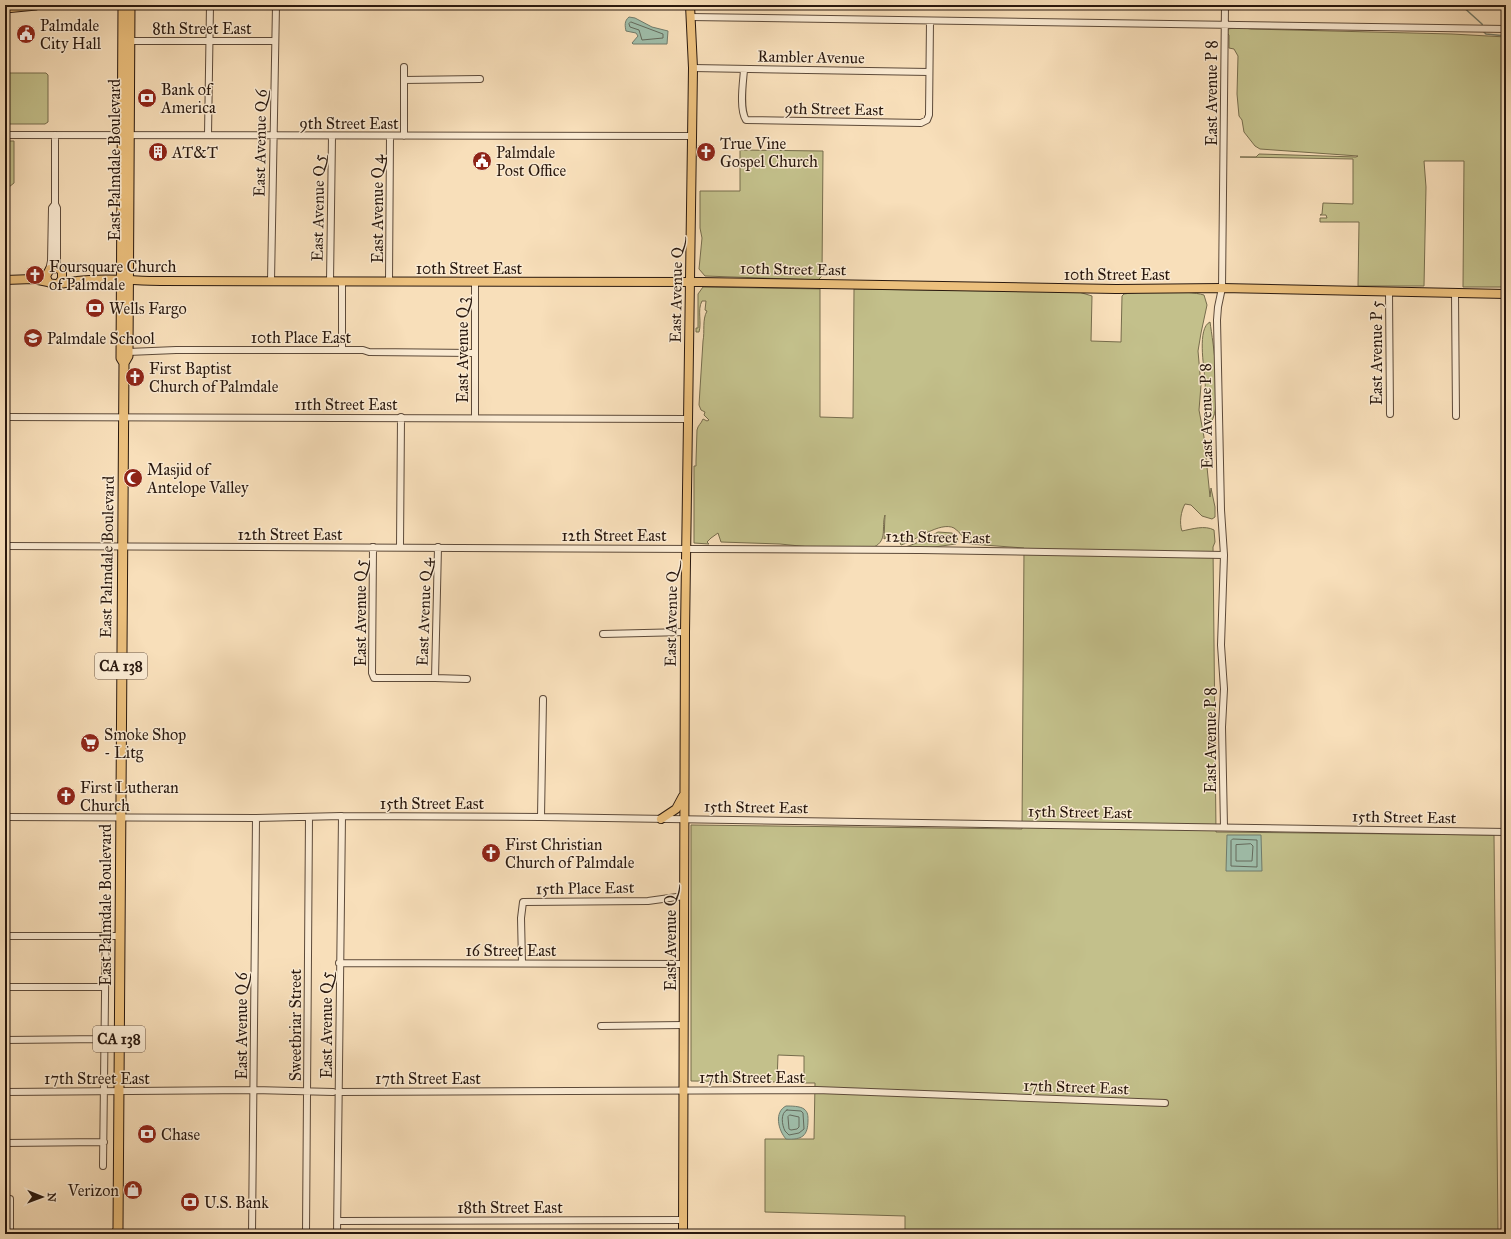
<svg xmlns="http://www.w3.org/2000/svg" width="1511" height="1239" viewBox="0 0 1511 1239" font-family="'IM FELL Great Primer',serif">
  <style>
    .green { fill: #c3c08b; stroke: #766c4c }
    .water { fill: #9fbda9; stroke: #707b6b }
    .lines { fill: none; stroke-linecap: round; stroke-linejoin: round }
    .shore { stroke: #646a5c; stroke-width: 1 }
    .stream { stroke: #707b6b; stroke-width: 1.5 }
    .minor-casing { stroke: #5d4a39; stroke-width: 8 }
    .major-casing { stroke: #29180e; stroke-width: 10 }
    .highway-casing { stroke: #29180e; stroke-width: 11 }
    .minor { stroke: #faead2; stroke-width: 6 }
    .major { stroke: #ecc07d; stroke-width: 8 }
    .highway { stroke: #ecc07d; stroke-width: 9 }
    .labels { text-anchor: middle; dominant-baseline: central; stroke-width: 3; stroke-linejoin: round; paint-order: stroke }
    .shield { fill: #faead2; stroke: #685749; stroke-width: 1 }
    .shield-label { font-size: 15px; font-weight: bold; fill: #29180e }
    .poi-label { font-size: 16px; fill: #29180e; stroke: #faead2; text-anchor: start }
    .street-label { font-size: 16px; fill: #29180e; stroke: #faead2 }
  </style>
  <rect width="100%" height="100%" fill="#f8dfba"/>
  <filter id="stains"><feTurbulence type="fractalNoise" baseFrequency=".005" numOctaves="4"/><feColorMatrix values="0 0 0 0 .2 0 0 0 0 .09 0 0 0 0 .02 0 0 0 .5 -.17"/></filter>
  <radialGradient id="worn" r=".72"><stop offset=".6" stop-color="#630" stop-opacity="0"/><stop offset="1" stop-color="#630" stop-opacity=".3"/></radialGradient>
  <path class="green" d="M1239,27L1251,29L1452,34L1506,37V287H1463L1464,161H1424L1426,187L1424,286H1358L1359,222H1320V218H1327L1326,215H1320L1322,214L1323,203L1353,204V159L1240,157H1256L1259,154L1356,157L1358,156L1260,149L1255,146L1244,132L1242,120L1239,116L1237,94L1238,56L1234,49L1229,48V35L1227,33L1228,29Z
    M5,73H46L48,75V122L45,124H5Z
    M5,141H14V183L9,187V197L5,199Z
    M740,150L823,151L822,276L818,280L705,276L699,269L702,238L700,228V191H740Z
    M703,287L820,289V417L853,418L854,289L1079,292L1092,296L1091,341L1121,342L1122,296L1124,294C1142,291 1187,290 1204,295L1207,305L1201,333L1198,351L1201,385L1199,410L1204,437L1210,497L1211,488L1215,507V517L1212,519L1202,516L1191,505L1185,504C1181,511 1179,523 1182,531C1192,529 1205,525 1214,530L1215,542L1213,547L1216,832L1494,835L1498,1234H905V1216L765,1212V1139H814L815,1083H804V1056L778,1055L777,1082L691,1081V825L1022,829L1024,548L970,544C963,540 961,532 954,528C940,521 915,541 901,545L899,540L894,536H889L884,539L885,515C881,528 888,540 874,547H810L780,544L721,542L718,533L711,538L707,542L709,544L694,543V466H696V461L697,430C698,425 701,424 703,419L707,421L709,420L704,415L705,412L701,410L699,405L703,341C705,331 702,320 707,311L705,310L706,301H702C697,310 702,322 699,332H696V328H698V294Z
    M1210,322C1213,343 1223,405 1211,422L1207,420C1204,406 1206,393 1205,379C1204,367 1197,328 1210,322Z
    M938,532L952,533L957,536L958,542L956,544L927,548L905,547C916,544 927,538 938,532Z"/>
  <path class="water" d="M629,17L635,18L652,27L668,31L667,44H633L632,43L638,36L636,33L626,31C625,26 624,21 629,17Z
    M1227,835H1261L1262,871H1226Z
    M786,1106C791,1106 800,1106 804,1109C808,1112 808,1116 808,1120C808,1136 802,1140 786,1139C778,1130 774,1112 786,1106Z"/>
  <g class="lines">
    <path class="shore" d="M631,22L663,34V38L642,40L639,30L630,27L629,24Z
      M1233,839L1257,840V867L1231,866V841Z
      M1251,844L1253,846L1252,861H1236V845Z
      M787,1110L801,1111L803,1113L804,1129L799,1133L789,1135L785,1131C782,1125 780,1113 787,1110Z
      M790,1115L799,1117V1127L797,1129L791,1130L789,1129L788,1117Z"/>
    <path class="stream" d="M1461,5L1482,24L1483,27
      M1483,31L1486,34L1506,36"/>
    <g class="minor-casing">
      <path id="minor" d="M690,17L1506,29
        M130,41H275
        M404,67V136
        M693,68L929,72
        M744,70C743,83 739,109 746,120L921,123L927,120L929,115L930,21
        M404,80L480,79
        M5,135L692,136
        M55,135V204L57,208V263L60,269
        M208,135L210,5
        M49,270L51,261L52,208L55,204
        M271,281L276,5
        M330,281L332,136
        M389,281L390,136
        M1389,292L1390,414
        M1455,294L1456,416
        M342,350V281
        M128,352L176,350H363L369,352L474,353
        M5,417L687,419
        M475,417V282
        M5,546L921,550L1224,555
        M373,547L372,673L374,678H435L467,679
        M400,547L401,417
        M603,634L685,632
        M435,678L438,547
        M5,817L256,818L342,816L541,817L1506,832
        M541,817L543,699
        M1224,827L1222,727L1224,689L1221,645L1224,555L1221,510L1217,320L1218,307L1222,288L1225,5
        M5,936H120
        M339,963L684,964
        M522,963L521,918L523,902L648,901L684,896
        M5,987H105
        M601,1026L683,1025
        M5,1040L105,1039
        M5,1092L254,1090L333,1092
        M338,1092L817,1090L1165,1103
        M5,1143L104,1142
        M103,1166L106,912
        M5,1199H10V1234
        M338,1221L683,1220
        M252,1234L256,818
        M306,1234L309,817
        M337,1234L342,816"/>
    </g>
    <g class="major-casing">
      <path id="major" d="M5,280L33,279L48,282
        M59,283L62,279V271L58,268L50,269L46,276L48,282C55,287 68,282 77,281C104,277 134,281 161,281L700,282L1116,289L1222,288L1506,294
        M661,819L676,809L683,796
        M683,1234L685,632L693,68L690,5"/>
    </g>
    <g class="highway-casing">
      <path id="highway" d="M123,5L121,358L124,363
        M5,8L36,5
        M116,1234L118,1229L124,363L128,356L130,5"/>
    </g>
    <use href="#minor" class="minor"/>
    <use href="#major" class="major"/>
    <use href="#highway" class="highway"/>
  </g>
  <defs>
    <g id="civic-disc" transform="scale(1)"><circle r="9.5" fill="#8f2418" stroke="#faead2"/><path d="M-.6-6.5H3V-4.5H.6V-3L4-1V1h2V6H-6V1h2V-1L-.6-3ZM-1.2 2.5V6h2.4V2.5Z" fill="#fff"/></g>
    <g id="bank-disc" transform="scale(1)"><circle r="9.5" fill="#8f2418" stroke="#faead2"/><path d="M-6-4H6V4H-6ZM0-2.3a2.3 2.3 0 1 0 0 4.6a2.3 2.3 0 1 0 0-4.6Z" fill="#fff"/></g>
    <g id="building-disc" transform="scale(1)"><circle r="9.5" fill="#8f2418" stroke="#faead2"/><path d="M-4-6H4V6H1V3H-1V6H-4ZM-2.5-4.3h1.7v1.8h-1.7ZM.8-4.3h1.7v1.8H.8ZM-2.5-1h1.7V.8h-1.7ZM.8-1h1.7V.8H.8Z" fill="#fff"/></g>
    <g id="church-disc" transform="scale(1)"><circle r="9.5" fill="#8f2418" stroke="#faead2"/><path d="M-1.2-6h2.4v3.5h3.3v2.4h-3.3V6h-2.4V-.1h-3.3v-2.4h3.3Z" fill="#fff"/></g>
    <g id="school-disc" transform="scale(1)"><circle r="9.5" fill="#8f2418" stroke="#faead2"/><path d="M0-5L7-2L0 1L-7-2ZM-4 1L0 2.5L4 1V4Q0 6-4 4Z" fill="#fff"/></g>
    <g id="mosque-disc" transform="scale(1)"><circle r="9.5" fill="#8f2418" stroke="#faead2"/><path d="M3.5-4.9A6 6 0 1 0 3.5 4.9A5 5 0 1 1 3.5-4.9Z" fill="#fff"/></g>
    <g id="supermarket-disc" transform="scale(1)"><circle r="9.5" fill="#8f2418" stroke="#faead2"/><path d="M-6-5.5h2.5l.6 2H6L4.5 2H-2.5L-4.4-4H-6ZM-1.5 3.2a1.3 1.3 0 1 0 .1 0ZM3 3.2a1.3 1.3 0 1 0 .1 0Z" fill="#fff"/></g>
    <g id="shop-disc" transform="scale(1)"><circle r="9.5" fill="#8f2418" stroke="#faead2"/><path d="M-5-2.5h2.3a2.7 3.5 0 0 1 5.4 0H5L5.5 6h-11ZM-1.5-2.5h3a1.5 2.3 0 0 0-3 0Z" fill="#fff"/></g>
  </defs>
  <g fill-rule="evenodd">
    <use href="#civic-disc" x="26" y="34"/>
    <use href="#bank-disc" x="147" y="98"/>
    <use href="#building-disc" x="158" y="152"/>
    <use href="#church-disc" x="706" y="152"/>
    <use href="#civic-disc" x="482" y="161"/>
    <use href="#church-disc" x="35" y="275"/>
    <use href="#bank-disc" x="95" y="308"/>
    <use href="#school-disc" x="33" y="338"/>
    <use href="#church-disc" x="135" y="377"/>
    <use href="#mosque-disc" x="133" y="478"/>
    <use href="#supermarket-disc" x="90" y="743"/>
    <use href="#church-disc" x="66" y="796"/>
    <use href="#church-disc" x="491" y="853"/>
    <use href="#bank-disc" x="147" y="1134"/>
    <use href="#shop-disc" x="133" y="1190"/>
    <use href="#bank-disc" x="190" y="1202"/>
  </g>
  <g class="labels">
    <g class="shield">
      <rect x="95" y="653" width="52" height="26" rx="3"/>
      <rect x="93" y="1026" width="52" height="26" rx="3"/>
    </g>
    <g class="shield-label">
      <text x="121" y="666">CA 138</text>
      <text x="119" y="1039">CA 138</text>
    </g>
    <g class="poi-label">
      <text x="40" y="25">Palmdale<tspan x="40" dy="18">City Hall</tspan></text>
      <text x="161" y="89">Bank of<tspan x="161" dy="18">America</tspan></text>
      <text x="720" y="143">True Vine<tspan x="720" dy="18">Gospel Church</tspan></text>
      <text x="172" y="152">AT&amp;T</text>
      <text x="496" y="152">Palmdale<tspan x="496" dy="18">Post Office</tspan></text>
      <text x="49" y="266">Foursquare Church<tspan x="49" dy="18">of Palmdale</tspan></text>
      <text x="109" y="308">Wells Fargo</text>
      <text x="47" y="338">Palmdale School</text>
      <text x="149" y="368">First Baptist<tspan x="149" dy="18">Church of Palmdale</tspan></text>
      <text x="147" y="469">Masjid of<tspan x="147" dy="18">Antelope Valley</tspan></text>
      <text x="104" y="734">Smoke Shop<tspan x="104" dy="18">- Litg</tspan></text>
      <text x="80" y="787">First Lutheran<tspan x="80" dy="18">Church</tspan></text>
      <text x="505" y="844">First Christian<tspan x="505" dy="18">Church of Palmdale</tspan></text>
      <text x="161" y="1134">Chase</text>
      <text x="119" y="1190" text-anchor="end">Verizon</text>
      <text x="204" y="1202">U.S. Bank</text>
    </g>
    <g class="street-label">
      <text x="202" y="28">8th Street East</text>
      <text transform="translate(811 57) rotate(1)">Rambler Avenue</text>
      <text transform="translate(1211 93) rotate(-90)">East Avenue P 8</text>
      <text transform="translate(834 109) rotate(1)">9th Street East</text>
      <text x="349" y="123">9th Street East</text>
      <text transform="translate(260 143) rotate(-89)">East Avenue Q 6</text>
      <text transform="translate(114 160) rotate(-90)">East Palmdale Boulevard</text>
      <text transform="translate(318 208) rotate(-89)">East Avenue Q 5</text>
      <text transform="translate(377 209) rotate(-90)">East Avenue Q 4</text>
      <text x="469" y="268">10th Street East</text>
      <text transform="translate(793 269) rotate(1)">10th Street East</text>
      <text x="1117" y="274">10th Street East</text>
      <text transform="translate(676 295) rotate(-89)">East Avenue Q</text>
      <text x="301" y="337">10th Place East</text>
      <text transform="translate(462 350) rotate(-90)">East Avenue Q 3</text>
      <text transform="translate(1376 353) rotate(-90)">East Avenue P 5</text>
      <text x="346" y="404">11th Street East</text>
      <text transform="translate(1206 416) rotate(-91)">East Avenue P 8</text>
      <text x="290" y="534">12th Street East</text>
      <text x="614" y="535">12th Street East</text>
      <text transform="translate(938 537) rotate(1)">12th Street East</text>
      <text transform="translate(107 557) rotate(-89)">East Palmdale Boulevard</text>
      <text transform="translate(424 612) rotate(-88)">East Avenue Q 4</text>
      <text transform="translate(360 613) rotate(-90)">East Avenue Q 5</text>
      <text transform="translate(671 619) rotate(-89)">East Avenue Q</text>
      <text transform="translate(1210 740) rotate(-90)">East Avenue P 8</text>
      <text x="432" y="803">15th Street East</text>
      <text transform="translate(756 807) rotate(1)">15th Street East</text>
      <text transform="translate(1080 812) rotate(1)">15th Street East</text>
      <text transform="translate(1404 817) rotate(1)">15th Street East</text>
      <text transform="translate(585 888) rotate(-1)">15th Place East</text>
      <text transform="translate(105 905) rotate(-90)">East Palmdale Boulevard</text>
      <text transform="translate(670 943) rotate(-90)">East Avenue Q</text>
      <text x="511" y="950">16 Street East</text>
      <text transform="translate(295 1025) rotate(-90)">Sweetbriar Street</text>
      <text transform="translate(326 1025) rotate(-90)">East Avenue Q 5</text>
      <text transform="translate(241 1026) rotate(-90)">East Avenue Q 6</text>
      <text x="752" y="1077">17th Street East</text>
      <text x="97" y="1078">17th Street East</text>
      <text x="428" y="1078">17th Street East</text>
      <text transform="translate(1076 1087) rotate(2)">17th Street East</text>
      <text x="510" y="1207">18th Street East</text>
    </g>
  </g>
  <rect width="1511" height="1239" fill="none" stroke="#f8dfba" stroke-width="20"/>
  <rect x="6" y="6" width="1499" height="1227" fill="none" stroke="#29180e" stroke-width="2"/>
  <rect x="10" y="10" width="1491" height="1219" fill="none" stroke="#29180e"/>
  <g transform="translate(42 1197) rotate(91)" stroke="#faead2" stroke-width="3" paint-order="stroke">
  <path d="M0-3L7 15L0 10L-7 15Z" fill="#29180e"/>
  <text y="-6" font-size="11" font-weight="bold" text-anchor="middle" fill="#29180e">N</text>
  </g>
  <rect width="100%" height="100%" filter="url(#stains)"/>
  <rect width="100%" height="100%" fill="url(#worn)"/>
</svg>
